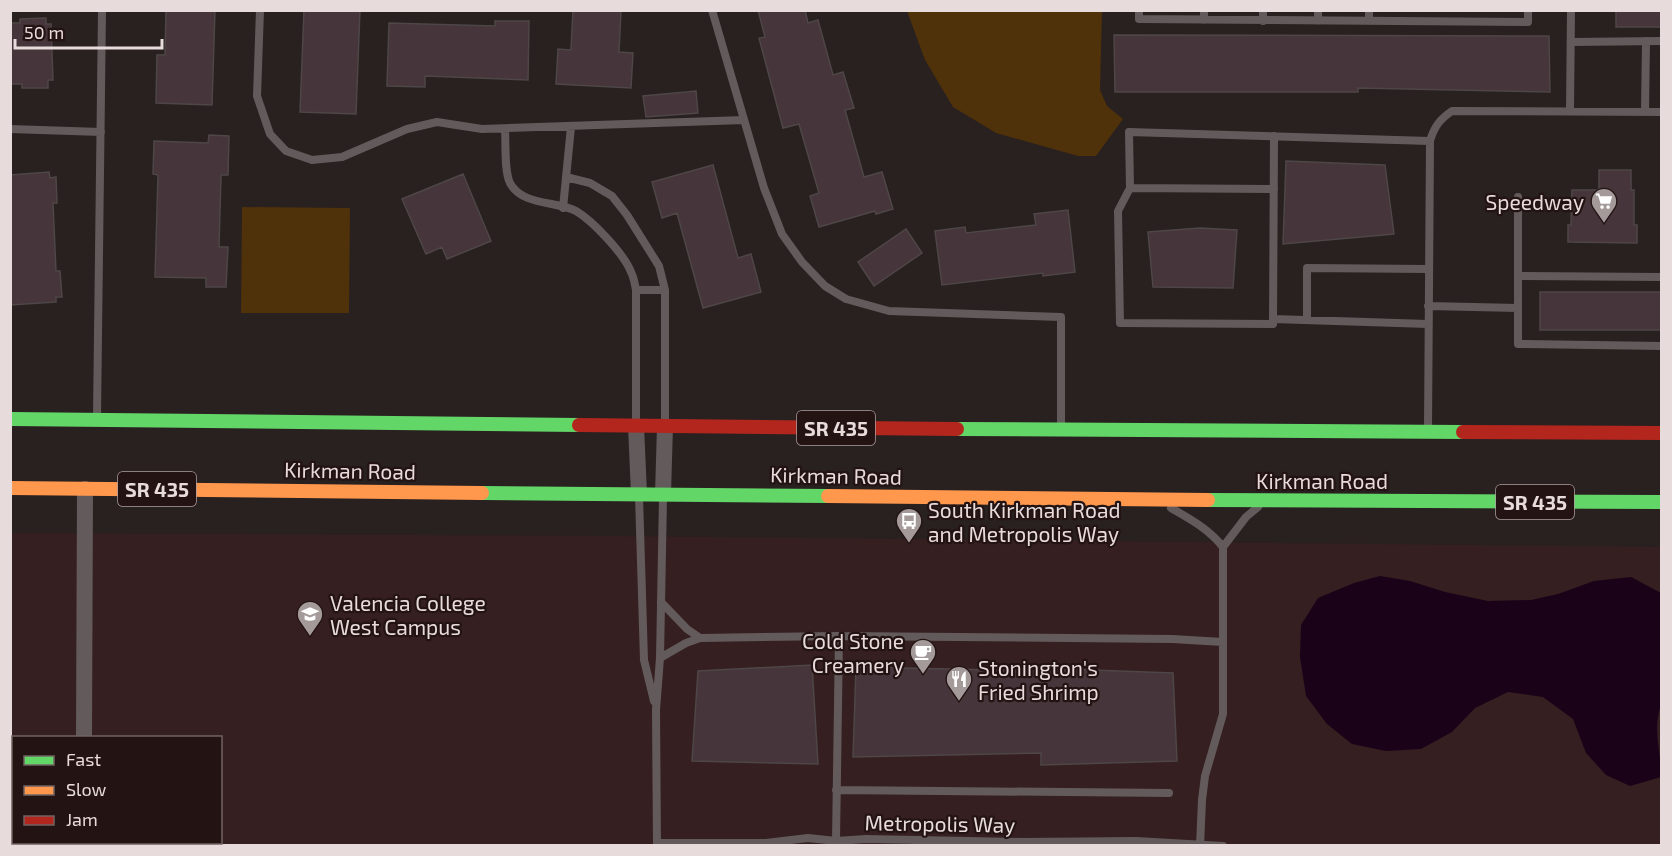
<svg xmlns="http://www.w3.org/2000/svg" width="1672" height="856" viewBox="0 0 1672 856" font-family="'Exo 2',sans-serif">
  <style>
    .built { fill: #361f20; fill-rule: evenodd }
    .green { fill: #4f310a }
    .water { fill: #1a0318 }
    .building { fill: #46353a; stroke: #4e4647; stroke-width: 1.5 }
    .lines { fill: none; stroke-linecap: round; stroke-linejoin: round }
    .lane { stroke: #635b5b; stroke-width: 8 }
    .street { stroke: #635b5b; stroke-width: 16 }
    .fast { stroke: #63d668; stroke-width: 14 }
    .slow { stroke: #ff974d; stroke-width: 14 }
    .jam { stroke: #b3261e; stroke-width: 14 }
    .labels { text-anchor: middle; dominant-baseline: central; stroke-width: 4.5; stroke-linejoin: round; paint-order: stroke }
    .shield { fill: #231313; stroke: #ad9f9f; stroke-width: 1.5 }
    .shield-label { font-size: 20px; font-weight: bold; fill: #e8dbdb }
    .poi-label { font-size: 21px; fill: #e8dbdb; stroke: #231313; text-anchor: start }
    .street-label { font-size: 21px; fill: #e8dbdb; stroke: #231313 }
  </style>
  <rect width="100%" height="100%" fill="#292020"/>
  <path class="built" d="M11,533L610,536L1661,547V845L11,846ZM14,738H220V842H14Z"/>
  <path class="green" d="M907,11H1102L1100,90L1107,106L1123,119L1096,156H1078L996,133L953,107L925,60Z
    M242,207L350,208L349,313H241Z"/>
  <path class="water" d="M1380,576L1410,581L1445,592L1488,601L1531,600L1558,594L1594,581L1631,577L1661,593L1662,703C1651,728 1662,752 1661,777L1630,786L1606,775L1586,753L1573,719L1543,697L1508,692L1475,708L1452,732L1421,749L1386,751L1352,744L1327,724L1306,696L1300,657L1301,625L1318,598L1354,583Z"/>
  <path class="building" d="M166,10H215L212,105L156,103L157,55H165Z
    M304,10H360L356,114L300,112Z
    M573,10H621L619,52L633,53L631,88L556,84L558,49L571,50Z
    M758,10H805L808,23L818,20L833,75L843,72L854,108L845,110L864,177L882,172L893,209L876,214L875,211L819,227L810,196L819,193L799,124L783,128L759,38L765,37Z
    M1616,10H1662V27H1616Z
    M46,18V24H51L53,80H48V88H22V84H10V23H20V19Z
    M495,21H529L528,80L425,76V87L387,86L389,23L495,26Z
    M1114,35L1549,36L1550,92L1358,88V92H1115Z
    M696,91L698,113L646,117L643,96Z
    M209,135L229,136L228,175H221L219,247H228L226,287H206V278L155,277L158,175L153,174L154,141L208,143Z
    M1286,161L1385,165L1394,234L1283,244Z
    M713,165L738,258L751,254L761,292L703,308L677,213L662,218L652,182Z
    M1599,170H1631V190H1634V225H1637V243L1568,242V225H1571L1572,190H1599Z
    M49,172L50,178L56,177L57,203H53L56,271H60L62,297H56V302L10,305V175Z
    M463,174L491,241L447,259L442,247L426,254L402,199Z
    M1068,210L1075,272L1043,276V273L942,285L935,231L965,227L966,233L1036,225L1034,214Z
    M1200,228L1237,230L1233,288L1153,287L1148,232Z
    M906,229L922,253L874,286L858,262Z
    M1540,292H1662V330H1540Z
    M812,665L818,764L692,761L698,671Z
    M856,667L1038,671V668L1173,673L1177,761L1041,765V753L853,757Z"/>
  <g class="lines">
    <path class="lane" d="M260,10L257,96L270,134L286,151L312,160L342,157L407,129L437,122L482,129L744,120
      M712,10L764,188L782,234L802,262L825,286L846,299L889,311L1061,317V427
      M1139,10V19L1528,22V10
      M1204,20V10
      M1263,21V10
      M1318,21V10
      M1369,21V10
      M1571,42L1662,41
      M1570,111L1571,10
      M1645,112L1646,41
      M10,129L101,132
      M505,129C506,143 504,171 510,183C522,206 558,201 576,211C593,221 624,254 631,272C634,278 635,284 636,290V422
      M1274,136L1273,324L1120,323L1118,211L1130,188L1129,132L1430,141
      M566,177L590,183L612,196L627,215L659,266L665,290V423
      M1130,188L1274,189
      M1518,197V344L1662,346
      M563,208L571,127
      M1518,276L1662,277
      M636,290H665
      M1428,306L1518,308
      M1273,319L1428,324
      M1307,320V268L1428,269
      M97,416L102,10
      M1428,429L1430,141C1434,127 1440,119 1452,111L1662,112
      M639,496L644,660L654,701
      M1171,508C1190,519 1209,529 1223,547L1246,517L1258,507
      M661,602L687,629L700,638
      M660,658L686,643L700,638L839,636L1172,639L1223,642
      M836,790L1169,793
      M836,841L839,636
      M657,843H766L808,838L836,841L866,839L1024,842L1136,841L1223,846
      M657,846L656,710L660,658L663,498
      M1200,846L1202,800L1205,776L1223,714V547"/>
    <path class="street" d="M636,426L639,494
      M663,494L665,426
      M84,738L85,489
      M86,842V846"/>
    <path class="fast" d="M10,419L579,425
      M957,429L1463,432
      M482,493L828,496
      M1208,500L1662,502"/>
    <path class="slow" d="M10,488L482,493
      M828,496L1208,500"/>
    <path class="jam" d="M579,425L957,429
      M1463,432L1662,433"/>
  </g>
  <defs>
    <g id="supermarket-pin" transform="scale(1.35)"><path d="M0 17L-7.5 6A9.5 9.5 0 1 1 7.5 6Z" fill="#a59a9a" stroke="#231313"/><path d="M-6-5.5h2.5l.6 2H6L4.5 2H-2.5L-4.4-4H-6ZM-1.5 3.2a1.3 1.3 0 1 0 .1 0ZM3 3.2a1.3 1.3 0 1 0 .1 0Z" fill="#fff"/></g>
    <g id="bus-pin" transform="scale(1.35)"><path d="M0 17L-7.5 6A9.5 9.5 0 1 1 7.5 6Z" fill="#a59a9a" stroke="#231313"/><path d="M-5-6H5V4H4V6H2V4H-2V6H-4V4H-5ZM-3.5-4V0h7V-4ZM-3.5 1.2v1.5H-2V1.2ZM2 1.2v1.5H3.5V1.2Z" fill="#fff"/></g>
    <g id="university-pin" transform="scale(1.35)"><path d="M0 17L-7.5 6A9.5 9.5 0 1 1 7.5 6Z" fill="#a59a9a" stroke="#231313"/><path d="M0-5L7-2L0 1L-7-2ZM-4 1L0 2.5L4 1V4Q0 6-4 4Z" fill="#fff"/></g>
    <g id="cafe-pin" transform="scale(1.35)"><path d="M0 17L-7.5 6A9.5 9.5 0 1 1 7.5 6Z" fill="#a59a9a" stroke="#231313"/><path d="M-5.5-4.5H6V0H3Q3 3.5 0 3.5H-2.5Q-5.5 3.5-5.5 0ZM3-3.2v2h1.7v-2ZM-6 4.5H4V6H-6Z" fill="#fff"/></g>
    <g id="restaurant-pin" transform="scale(1.35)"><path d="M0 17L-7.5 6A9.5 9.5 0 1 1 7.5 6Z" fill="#a59a9a" stroke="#231313"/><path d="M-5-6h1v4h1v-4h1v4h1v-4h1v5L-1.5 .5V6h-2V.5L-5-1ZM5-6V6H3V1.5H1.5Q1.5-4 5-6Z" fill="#fff"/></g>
  </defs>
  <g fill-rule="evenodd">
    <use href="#supermarket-pin" x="1604" y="201"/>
    <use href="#bus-pin" x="909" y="521"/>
    <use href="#university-pin" x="310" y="614"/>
    <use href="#cafe-pin" x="923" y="652"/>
    <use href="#restaurant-pin" x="959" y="679"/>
  </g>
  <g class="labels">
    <g class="shield">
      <rect x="797" y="411" width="78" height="34" rx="4.5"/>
      <rect x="118" y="472" width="78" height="34" rx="4.5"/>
      <rect x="1496" y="485" width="78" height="34" rx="4.5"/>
    </g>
    <g class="shield-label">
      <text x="836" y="428">SR 435</text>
      <text x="157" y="489">SR 435</text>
      <text x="1535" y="502">SR 435</text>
    </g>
    <g class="poi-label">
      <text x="1584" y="201" text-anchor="end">Speedway</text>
      <text x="928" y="509">South Kirkman Road<tspan x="928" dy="24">and Metropolis Way</tspan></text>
      <text x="330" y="602">Valencia College<tspan x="330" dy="24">West Campus</tspan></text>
      <text x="904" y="640" text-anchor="end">Cold Stone<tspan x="904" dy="24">Creamery</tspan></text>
      <text x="978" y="667">Stonington's<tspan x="978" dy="24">Fried Shrimp</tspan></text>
    </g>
    <g class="street-label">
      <text transform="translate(350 470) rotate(1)">Kirkman Road</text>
      <text transform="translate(836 475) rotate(1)">Kirkman Road</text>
      <text x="1322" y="480">Kirkman Road</text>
      <text transform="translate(940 823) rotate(1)">Metropolis Way</text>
    </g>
  </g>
  <rect width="1672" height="856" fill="none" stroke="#e8dbdb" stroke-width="24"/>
  <rect x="12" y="736" width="210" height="108" fill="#231313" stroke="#726363" stroke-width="1.5"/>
  <rect x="24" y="756" width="30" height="9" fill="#63d668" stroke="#726363" stroke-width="1.5"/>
  <text x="66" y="766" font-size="18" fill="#e8dbdb">Fast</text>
  <rect x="24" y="786" width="30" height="9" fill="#ff974d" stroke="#726363" stroke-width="1.5"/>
  <text x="66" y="796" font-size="18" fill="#e8dbdb">Slow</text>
  <rect x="24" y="816" width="30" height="9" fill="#b3261e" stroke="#726363" stroke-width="1.5"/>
  <text x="66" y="826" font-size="18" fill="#e8dbdb">Jam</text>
  <path d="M15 39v9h147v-9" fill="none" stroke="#e8dbdb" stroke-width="3"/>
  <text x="24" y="39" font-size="18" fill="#e8dbdb" stroke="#231313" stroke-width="4.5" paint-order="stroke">50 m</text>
</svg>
